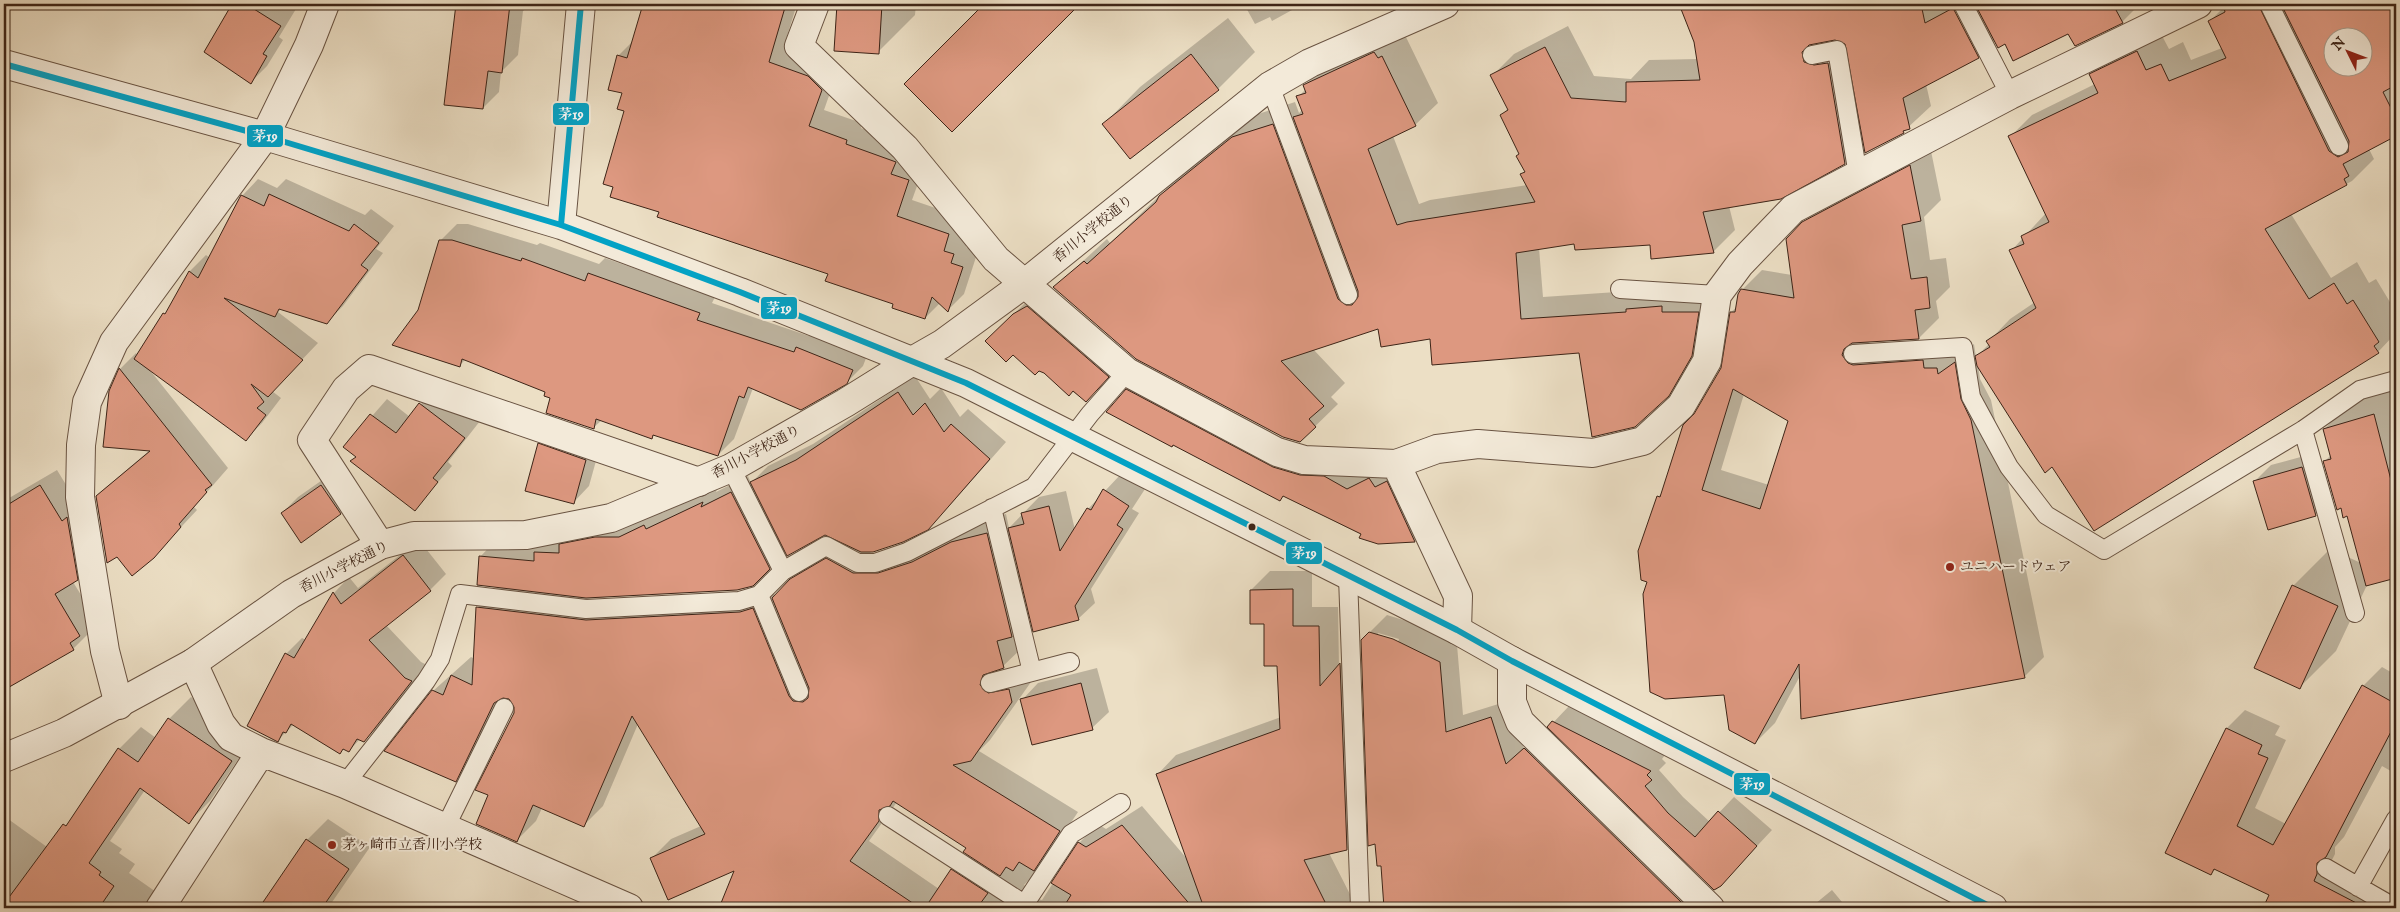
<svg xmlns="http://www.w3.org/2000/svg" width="2400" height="912" viewBox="0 0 2400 912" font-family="'IM FELL English','Noto Serif JP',serif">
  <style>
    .shadow { fill: #0003; fill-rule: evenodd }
    .building { fill: #dd9880; stroke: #3d2417; fill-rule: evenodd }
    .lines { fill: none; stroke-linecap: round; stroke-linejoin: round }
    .service-casing { stroke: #695342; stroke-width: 20 }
    .minor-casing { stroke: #695342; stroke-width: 30 }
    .tertiary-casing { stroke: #695342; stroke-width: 30 }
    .service { stroke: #f3ead9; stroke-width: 18 }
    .minor { stroke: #f3ead9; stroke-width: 28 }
    .tertiary { stroke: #f3ead9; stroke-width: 28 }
    .bus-1-casing { stroke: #f3ead9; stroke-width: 10 }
    .bus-1 { stroke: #03a2c5; stroke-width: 6 }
    .bus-dot { fill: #3d2417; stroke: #f3ead9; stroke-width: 2 }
    .poi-dot { fill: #8f2418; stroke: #f3ead9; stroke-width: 2 }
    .labels { text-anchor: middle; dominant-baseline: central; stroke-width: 4; stroke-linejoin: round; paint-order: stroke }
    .street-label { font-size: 14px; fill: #3d2417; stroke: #f3ead9 }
    .poi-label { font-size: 14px; fill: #3d2417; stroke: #f3ead9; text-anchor: start }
    .line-badge { stroke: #f3ead9; stroke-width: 2 }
    .badge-label { font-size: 14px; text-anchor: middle; font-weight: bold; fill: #fff }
  </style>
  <rect width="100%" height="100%" fill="#ecdfc5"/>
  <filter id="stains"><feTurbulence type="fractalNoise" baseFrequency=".004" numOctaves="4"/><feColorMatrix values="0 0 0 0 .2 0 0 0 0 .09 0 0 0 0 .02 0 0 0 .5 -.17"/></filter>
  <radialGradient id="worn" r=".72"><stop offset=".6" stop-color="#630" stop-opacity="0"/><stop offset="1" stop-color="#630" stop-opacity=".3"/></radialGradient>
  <path class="shadow" d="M234,4H299L279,37L283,40L267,66L250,83L205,51Z
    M457,4H531L523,11L518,55L501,72L499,92L483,108L456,14Z
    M653,4H797L784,46L824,60L837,73L824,110L862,123L861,128L911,146L925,164L912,200L965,218L969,238L966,247L978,251L964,294L948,310L940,303L925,318L829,274L661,211L626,110L618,56L634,40Z
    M838,4H916L915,15L878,52L835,50Z
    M985,4H1078L952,130L906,84Z
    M1244,4H1303L1272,21L1270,17L1255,24Z
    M1680,4H2140L2122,22L2006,42L1995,40L1978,57L1926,84L1931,106L1903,132L1865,143L1845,163L1729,206L1735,230L1713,252L1651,244L1576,242L1539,248L1543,297L1646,290H1720L1691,372L1668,395L1581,351L1431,337L1379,327L1313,349L1345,383L1331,397L1338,404L1300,441L1055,287L1107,239L1110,243L1182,174L1255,115L1295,102L1299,113L1302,110L1298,97L1306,89L1305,85L1327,63L1405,35L1438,103L1415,125L1393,136L1419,204L1430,200L1527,185L1522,175L1526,171L1520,153L1502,115L1508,108L1492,76L1514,54L1568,26L1594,76L1631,79L1649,60L1698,59L1695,42ZM1836,38L1845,42L1836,44L1826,40Z
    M2227,4H2396V134L2369,149L2374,159L2352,181L2291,214L2331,278L2357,262L2369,283L2376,279L2396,312V333L2378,352L2053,465L1978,365L1980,379L1991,400L2044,657L2024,677L1800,676L1775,723L1755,743L1725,693L1649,581L1658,497L1664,491L1695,415L1722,369L1731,312L1737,307L1742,290L1762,270L1792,275L1787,239L1824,202L1930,146L1941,200L1924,217L1930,260L1946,258L1950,287L1936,301L1939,318L1919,338L1866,341L1874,345L1957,355L1974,344L1976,357L1989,344L1988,342L2010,319L2035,302L2011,251L2046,213L2010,137L2032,115L2095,84L2090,74L2112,52L2159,30L2169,49L2183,42L2191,60L2222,48L2209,22ZM2332,38H2362V68H2332ZM1744,394L1789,420L1769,485L1721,470Z
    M1228,18L1255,52L1218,89L1104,124L1140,87Z
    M258,179L277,188L286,179L365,215L371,209L394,226L376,249L383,253L343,306L327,322L282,308L278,312L318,343L272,391L281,398L262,423L246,439L149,369L228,468L194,507L197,510L153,557L117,555L107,561L97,495L150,450L111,391L120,369L136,353L138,356L169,309L190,271L206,255L210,258L242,196Z
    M457,224H468L537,245L540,243L599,264L605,258L715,297L712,303L809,336L814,331L868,353L863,366L846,383L753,388L734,439L718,455L655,434L652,437L602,420L593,428L547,392L466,359L460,365L419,311L440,241Z
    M1030,298L1124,360L1086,401L1044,372L987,341Z
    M1143,374L1289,451L1386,463L1431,525L1415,541L1378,543L1284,496L1280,499L1127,390Z
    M915,376L930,399L941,388L960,417L968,409L1006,442L944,512L868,551L873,554H898L971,523L1006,514L1009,528L1039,497L1066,491L1075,530L1088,509L1121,474L1145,489L1132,509L1139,513L1091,589L1095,603L1078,619L1031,617L1018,629L1022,648L1001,668L1007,675L1028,671L1031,682L990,740L979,751L1078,812L1040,869L1024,885L1031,890L1035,898L1042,900L1079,843L1098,824L1106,829L1142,806L1188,860L1157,775L1176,755L1281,717L1279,665L1265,622L1251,590L1270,571H1312V607H1338L1339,667L1359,646L1366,830L1347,849L1329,853L1357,908H721L736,869L652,858L671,839L701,826L638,724L603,806L584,825L542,808L536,821L517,840L489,795L515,712L514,702L506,697L475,761L456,780L433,691L471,657L475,659L478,607L498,587L480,557L496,540L661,510L662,513L718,487L716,492L748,476L751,483L768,466L813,444ZM825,534L842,542L810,561L775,596L772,589L760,593L606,601L586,599L753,584L786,551ZM897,802L967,847L968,854L952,870L939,889L869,841Z
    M2396,386V576L2367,585L2336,651L2299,688L2293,586L2330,549L2361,563L2348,515L2324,462L2331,455L2324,429L2343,411L2366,395Z
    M435,388L480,421L448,462L452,466L415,509L345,447L387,399L410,417Z
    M555,428L601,443L589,486L573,503L539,444Z
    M2319,452L2332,498L2316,514L2268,528L2254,482L2271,465Z
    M338,469L357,497L341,513H282L298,497Z
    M57,470L79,506L93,563L73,582L96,619L87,628L89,633L73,649L8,686L4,678V501Z
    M419,540L446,574L430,590L386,625L421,662L427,665L380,725L364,741L360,739L349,751L344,748L340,752L294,724L278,740L286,654L302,638L306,640L334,593L349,577L358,588Z
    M1387,615L1410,622L1457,645L1463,715L1508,701L1524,749L1542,732L1716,902L1724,907L1734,905L1736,908H1385L1370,632ZM1378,633L1399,639L1398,642L1378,636Z
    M2382,667L2396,675V774L2382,766L2344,837L2335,847V854L2331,862L2396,896V908H2264L2271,894L2216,869L2211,873L2167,852L2227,728L2245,710L2280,726L2275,735L2286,740L2255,808L2286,824L2363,686Z
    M1097,668L1109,712L1092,728L1022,700L1038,683Z
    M191,697L252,739L210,801L189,822L145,790L110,841L122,849L119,853L135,864L129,873L179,908H4L10,898L4,894V816L47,847L75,815L119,749L141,727L156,738L169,719Z
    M1569,706L1665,755L1662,759L1666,763L1659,770L1683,797L1710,822L1734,797L1772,830L1716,890L1549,727Z
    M328,819L370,847L328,908H260L307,840Z
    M1832,890L1847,908H1810Z"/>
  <path class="building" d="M232,4H246L281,26L263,54L267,56L251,84L204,52Z
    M456,4H510L502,73L488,71L483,109L444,105Z
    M643,4H786L769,62L808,76L822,90L809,126L847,140L846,144L896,162L891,174L909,180L897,216L949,234L944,251L954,254L951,263L963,267L948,312L932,297L925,319L892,308L893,304L825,281L828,274L657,217L659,212L610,197L613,187L603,184L624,111L617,109L622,93L608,90L617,55L627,58Z
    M837,4H882L879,54L834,51Z
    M984,4H1080L952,132L904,84Z
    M1679,4H1921L1925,23L1953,8L1979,58L1903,98L1910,129L1903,131L1904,133L1865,153L1845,44L1835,40L1809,45L1802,52L1804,62L1814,65L1828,63L1845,164L1781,199L1703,212L1714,253L1651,259L1650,245L1575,250L1574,244L1516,253L1521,319L1626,312V309L1662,306V312H1699L1692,356L1669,396L1635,427L1592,437L1579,353L1432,365L1430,339L1381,347L1378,329L1281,361L1324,406L1309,419L1316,427L1300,442L1283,437L1136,359L1053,287L1084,261L1087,264L1156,202L1159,196L1232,137L1273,124L1338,299L1346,305H1352L1358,297V291L1293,117L1303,114L1296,96L1306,93L1303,85L1374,52L1378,58L1382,56L1416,126L1368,149L1397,225L1407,222L1535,202L1520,174L1525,172L1516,156L1519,154L1500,115L1508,110L1490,75L1545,47L1571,98L1626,102V82L1700,80L1694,42Z
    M1975,4H2128L2116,10L2123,23L2075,46L2068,34L2013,61L2005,44L1998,48Z
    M2223,4H2258L2329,151L2338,157L2348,152L2349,141L2281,4H2389L2396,18V85L2383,92L2396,118V136L2343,164L2349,176L2344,179L2347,185L2265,229L2309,299L2334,283L2347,304L2353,300L2379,342L2374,346L2379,353L2094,531L2052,467L2045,473L1977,366L1975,356L1990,347L1986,341L2036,308L2009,250L2024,244L2021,236L2049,222L2008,136L2098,93L2089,74L2137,51L2146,70L2161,64L2169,81L2226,58L2208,21L2225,12ZM2332,38H2362V68H2332Z
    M1191,54L1219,90L1130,159L1102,124Z
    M1910,165L1921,221L1902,225L1911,279L1927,277L1930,308L1915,310L1919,339L1852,343L1844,349L1842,355L1848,363L1853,365L1923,360L1924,368H1937L1938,374L1955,362L1961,399L1971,420L2025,678L1801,719L1799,664L1755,744L1729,730L1724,695L1665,699L1650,692L1643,594L1647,582L1641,580L1638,551L1657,496L1660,497L1683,425L1694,414L1721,368L1730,312H1735L1738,294L1741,289L1794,298L1786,239L1802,222ZM1733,389L1788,421L1760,509L1702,490Z
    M269,194L349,231L354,224L379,243L361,265L368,270L327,324L279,309L275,317L224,298L303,360L268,397L251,384L264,402L257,408L266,415L246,441L134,359L163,313L165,314L189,271L198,278L241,195L264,206Z
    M439,240H452L521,261L522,258L585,281L588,273L700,313L697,320L794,352L796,347L853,370L847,384L801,410L748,387L744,398L739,396L718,456L653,435L652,439L596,419L594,429L546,413L550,398L544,396L545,392L462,359L460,367L392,345L418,310Z
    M1027,306L1109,377L1086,402L1073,391L1069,396L1044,373L1039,371L1035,375L1013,355L1006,362L985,341L1013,314Z
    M119,368L212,485L205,490L207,492L179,524L181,527L154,558L132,576L117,557L107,563L96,496L150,451L103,447L109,391Z
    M1126,389L1273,467L1300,475L1324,476L1347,489L1369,478L1375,487L1387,481L1415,542L1378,544L1359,538L1361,534L1283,496L1280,501L1173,445L1172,447L1106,412Z
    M898,392L913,415L925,403L944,432L951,424L990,459L928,530L903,542L873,552H861L825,535L787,556L750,482L796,460Z
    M419,403L465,438L433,478L438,482L415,511L350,461L356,457L343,447L370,414L396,433Z
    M2374,414L2392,484L2396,483V578L2366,586L2347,516L2343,518L2341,508L2337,510L2323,461L2331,459L2323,429Z
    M538,443L586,460L574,504L525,491Z
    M2302,467L2316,516L2268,530L2253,481Z
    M40,485L62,521L67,517L78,580L55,594L80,636L70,643L74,650L4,690V507Z
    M321,485L341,514L301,543L281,513Z
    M1103,489L1129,506L1117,525L1123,529L1075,606L1079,620L1033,632L1008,528L1024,524L1021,513L1049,506L1060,551L1087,508L1091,510Z
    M731,492L770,569L753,586L737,590L586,598L477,585L479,556L534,561V552L559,553V544L595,537H619L644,525L646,529L703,502L701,507Z
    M987,533L1012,637L997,641L1004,668L983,675L980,685L988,693L1009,689L1012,702L971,761L953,765L1060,831L1034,871L1019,862L1013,871L1006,867L1000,876L963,852L966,848L893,801L890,806L879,810V821L850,861L920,908H719L734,871L668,900L650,858L705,834L632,716L584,827L533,805L517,842L476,824L488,795L475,790L514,713V707L509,699L503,698L494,703L456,782L384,751L432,690L443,695L451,675L472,685L476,607L586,620L740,612L753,608L789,696L793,701L803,702L808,698L809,688L772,598L790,579L826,558L853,573H878L912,562L951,542Z
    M403,555L431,591L369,640L405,678L412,681L364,742L357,739L349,752L343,749L340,754L291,724L286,733L283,732L278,742L247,726L285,653L294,658L333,592L341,604Z
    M2292,585L2338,606L2300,689L2254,668Z
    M1293,589V626H1319L1320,686L1340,663L1347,850L1304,860L1328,908H1204L1156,774L1280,729L1277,666H1264V624H1250V590Z
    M1369,632L1393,639L1440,662L1446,732L1491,717L1506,764L1524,748L1682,903L1669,908H1384L1381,866H1377L1375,844L1368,846L1361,640Z
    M1081,683L1093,730L1032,745L1020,699Z
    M2362,685L2396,704V722L2326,857L2317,863V874L2314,881L2366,908H2263L2269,895L2214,869L2211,875L2165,853L2226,728L2262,745L2258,754L2268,758L2237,826L2273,845Z
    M168,718L232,761L189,824L140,788L89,863L101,872L99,875L114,886L99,908H4V904L63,824L66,826L118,748L138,762Z
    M1552,721L1651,771L1647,775L1652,780L1645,786L1668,813L1695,837L1718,811L1757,846L1721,886L1714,890L1547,727Z
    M1122,825L1193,908H1063L1071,895L1051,883L1078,842L1086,847Z
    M306,839L349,869L322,908H259Z
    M951,869L988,893L977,908H925Z"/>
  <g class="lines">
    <g class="service-casing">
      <path id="service" d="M1963,4L2010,95
        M2269,4L2339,146
        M1812,55L1837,50L1858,175
        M1270,86L1348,295
        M1620,289L1717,295
        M1853,354L1963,347L1971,397L2009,467L2046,515L2104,550L2303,430L2360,390L2396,380
        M2303,430L2355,613
        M731,468L783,571
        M992,508L1032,672
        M1348,577L1360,908
        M759,595L799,692
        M990,683L1070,662
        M345,784L426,681L440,659L460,594L586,609L739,601L759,595L783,571L826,546L858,563H875L907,552L1034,487L1090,414L1127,372
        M888,816L1024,904
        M445,828L504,708
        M2326,868L2395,908
        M2358,887L2396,819
        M1022,908L1071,834L1121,803"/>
    </g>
    <g class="minor-casing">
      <path id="minor" d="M815,4L799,46L905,148L996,259L1127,372L1277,452L1304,460L1396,464L1437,449L1478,444L1593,453L1643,441L1681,406L1707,361L1717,295L1740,264L1793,209L2010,95L2198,4
        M914,360L942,344L1024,284L1270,86L1310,63L1445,4
        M1396,464L1458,596L1457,630
        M380,545L312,440L346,389L369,369L699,482
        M1512,661V702L1520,722L1710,908
        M193,663L221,724L231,737L261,752L345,784L629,908
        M119,705L105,651L80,497L81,445L87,402L114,342L265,136L309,45L325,4
        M160,908L261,752"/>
    </g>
    <g class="tertiary-casing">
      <path id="tertiary" d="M4,64L265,136L561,225L740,292L966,383L1457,630L1512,661L1993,908
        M561,225L581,4
        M4,758L64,733L193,663L291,594L380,545L414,536L526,535L611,518L731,468L845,403L914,360"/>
    </g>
    <use href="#service" class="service"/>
    <use href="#minor" class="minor"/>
    <use href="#tertiary" class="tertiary"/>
    <g class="bus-1-casing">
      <path id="bus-1" d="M4,64L265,136L561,225L740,292L966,383L1457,630L1512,661L1993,908
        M561,225L581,4"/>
    </g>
    <use href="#bus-1" class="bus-1"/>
  </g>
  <circle class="bus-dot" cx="1252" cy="527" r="4.5"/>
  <g class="poi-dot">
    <circle cx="1950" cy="567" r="5"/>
    <circle cx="332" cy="845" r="5"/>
  </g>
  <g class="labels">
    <g class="street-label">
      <text transform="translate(1093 229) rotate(-39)">香川小学校通り</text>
      <text transform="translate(756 452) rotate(-28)">香川小学校通り</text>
      <text transform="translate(344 567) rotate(-27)">香川小学校通り</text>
    </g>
    <g class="poi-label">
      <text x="1960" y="567">ユニハードウェア</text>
      <text x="342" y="845">茅ヶ崎市立香川小学校</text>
    </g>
  </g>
  <g class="line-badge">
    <rect x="552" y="102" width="38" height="24" rx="5" fill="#03a2c5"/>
    <rect x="246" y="124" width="38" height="24" rx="5" fill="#03a2c5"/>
    <rect x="760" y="296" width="38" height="24" rx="5" fill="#03a2c5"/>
    <rect x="1285" y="541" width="38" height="24" rx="5" fill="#03a2c5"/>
    <rect x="1733" y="772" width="38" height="24" rx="5" fill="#03a2c5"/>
  </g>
  <g class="badge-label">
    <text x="571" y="119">茅19</text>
    <text x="265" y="141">茅19</text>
    <text x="779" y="313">茅19</text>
    <text x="1304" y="558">茅19</text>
    <text x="1752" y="789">茅19</text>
  </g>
  <rect width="2400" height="912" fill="none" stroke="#ecdfc5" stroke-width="20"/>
  <rect x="5" y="5" width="2390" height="902" fill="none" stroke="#3d2417" stroke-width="2.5"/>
  <rect x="10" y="10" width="2380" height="892" fill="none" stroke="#3d2417"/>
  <g transform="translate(2348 52) rotate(312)"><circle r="24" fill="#f3ead9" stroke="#aa9b8b"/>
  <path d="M0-4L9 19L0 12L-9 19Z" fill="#8f2418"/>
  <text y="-8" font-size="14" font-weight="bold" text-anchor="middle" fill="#3d2417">N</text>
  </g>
  <rect width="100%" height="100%" filter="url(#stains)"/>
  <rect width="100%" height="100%" fill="url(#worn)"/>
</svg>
